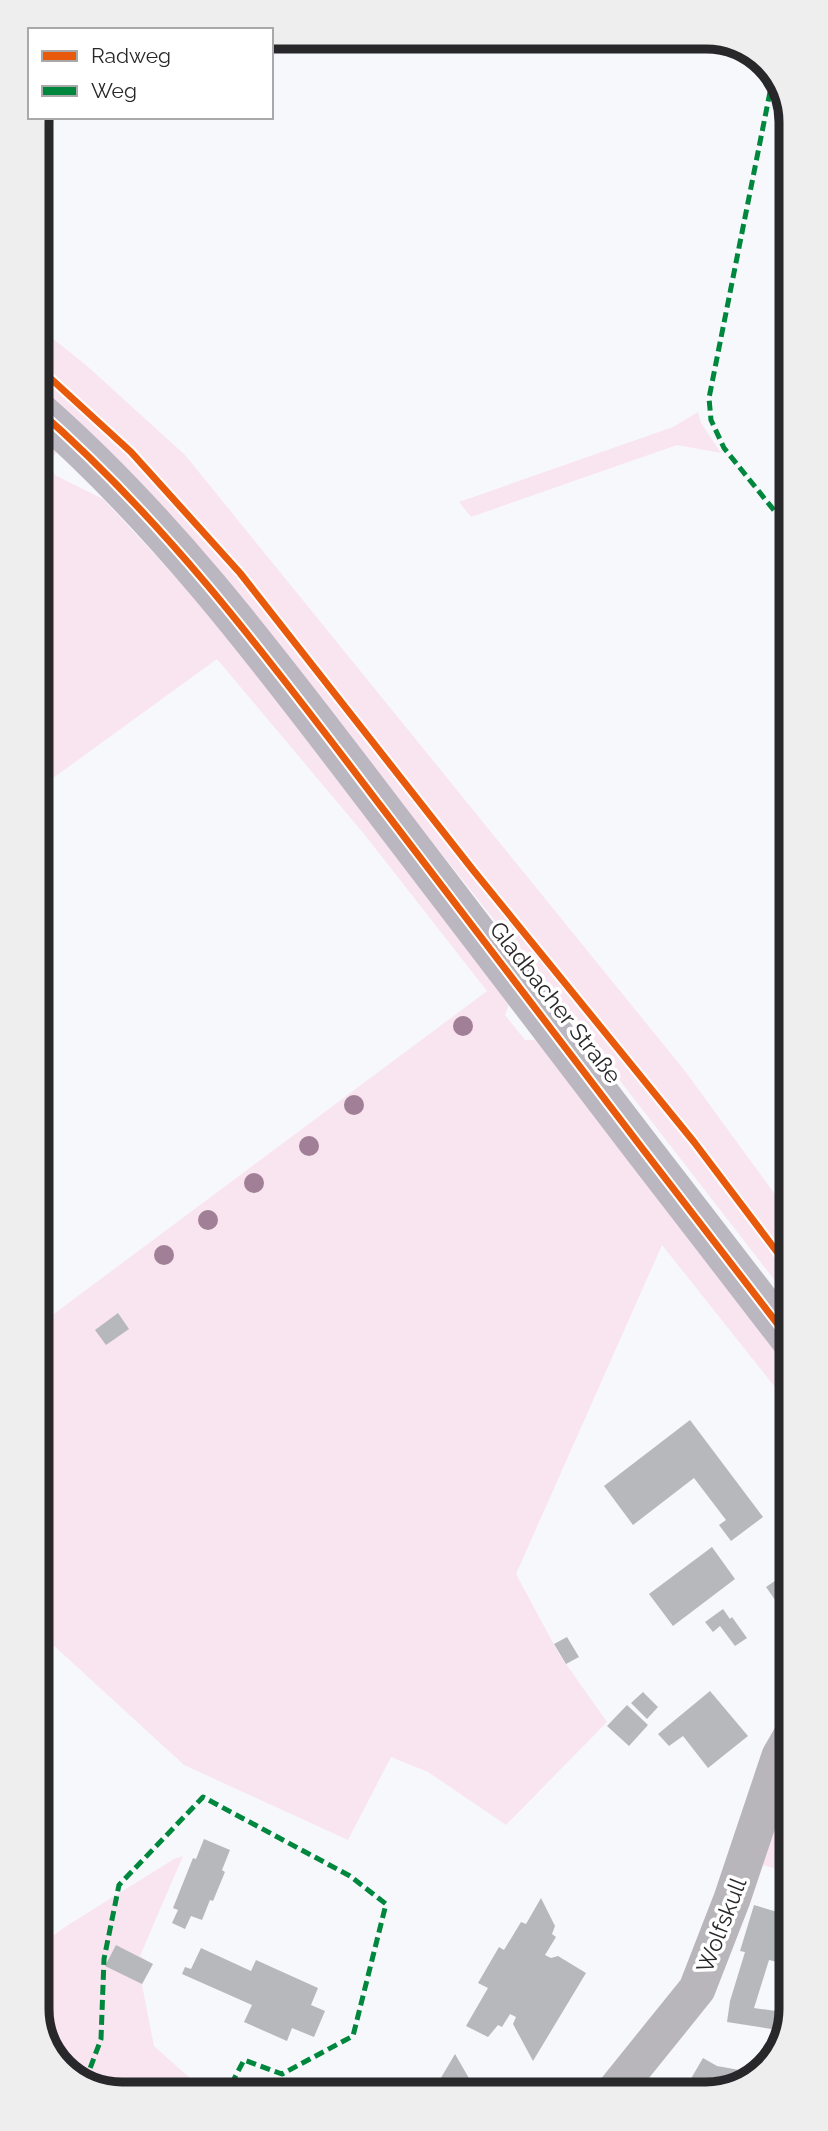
<svg xmlns="http://www.w3.org/2000/svg" width="828" height="2131" viewBox="0 0 828 2131" font-family="Raleway,sans-serif">
  <style>
    .green { fill: #f9e5f0 }
    .building { fill: #b7b8bb }
    .lines { fill: none; stroke-linecap: round; stroke-linejoin: round }
    .minor { stroke: #b8b6bb; stroke-width: 37 }
    .major { stroke: #bbb7c0; stroke-width: 38 }
    .quiet { stroke: #00873e; stroke-width: 5; stroke-dasharray: 10 5; stroke-linecap: butt }
    .cycleway-casing { stroke: #fff; stroke-width: 11 }
    .cycleway { stroke: #e8590c; stroke-width: 7 }
    .tree { fill: #a17f96 }
    .labels { text-anchor: middle; dominant-baseline: central; stroke-width: 7; stroke-linejoin: round; paint-order: stroke }
    .street-label { font-size: 23px; fill: #28282a; stroke: #fff }
    .rim { fill: none; stroke: #28282a; stroke-width: 9 }
  </style>
  <rect width="100%" height="100%" fill="#f7f8fc"/>
  <path class="green" d="M37,326L86,365L185,455L685,1071L790,1215V1300L538,975L254,618L124,468L37,389Z
    M698,412L701,423L721,453L677,445L471,517L459,502L673,427Z
    M37,433L58,451L48,462L55,475L103,499L204,607L510,1002L505,1015L525,1040H543L790,1370V1406L662,1245L516,1574L559,1654L607,1722L506,1825L428,1772L391,1757L348,1840L184,1765L39,1632V1325L487,991L364,834L217,659L38,789Z
    M791,1753V1873L756,1863Z
    M183,1856L140,1956L153,1964L142,1985L154,2046L200,2087L212,2094H116L70,2076L40,2031V1945L68,1925L174,1859Z"/>
  <path class="building" d="M118,1313L129,1329L106,1345L95,1330Z
    M690,1420L763,1517L731,1541L719,1525L726,1520L694,1478L633,1525L604,1486Z
    M712,1547L735,1579L673,1626L649,1594Z
    M791,1570V1600L780,1607L766,1587Z
    M723,1609L730,1619L732,1617L747,1638L735,1646L720,1626L713,1632L705,1622Z
    M567,1637L579,1657L566,1664L554,1644Z
    M710,1691L748,1736L708,1768L683,1736L669,1746L658,1734Z
    M643,1692L658,1707L647,1719L631,1703Z
    M627,1705L648,1725L629,1746L607,1726Z
    M204,1839L230,1850L222,1870L225,1872L213,1901L210,1900L202,1920L191,1916L185,1929L172,1923L178,1910L173,1908L193,1858L196,1859Z
    M541,1898L555,1926L552,1934L556,1937L545,1955L551,1958L558,1956L586,1973L533,2061L513,2024L516,2017L510,2014L502,2027L498,2025L488,2037L466,2026L488,1988L478,1983L499,1947L504,1950L521,1922L526,1924Z
    M754,1905L791,1916V1932L781,1963L769,1960L754,2008L790,2013L784,2031L727,2022L730,2001L745,1952L740,1951Z
    M116,1945L153,1964L142,1984L105,1966Z
    M201,1948L251,1971L256,1960L318,1988L311,2005L325,2011L314,2037L292,2028L287,2041L244,2022L252,2005L182,1974L185,1967L191,1969Z
    M455,2054L470,2080L464,2092L432,2093Z
    M703,2058L717,2066L756,2073L728,2091H697L699,2087L689,2082Z"/>
  <g class="lines">
    <path class="minor" d="M614,2092L697,1989L732,1899L780,1756L791,1737"/>
    <path class="major" d="M37,409C171,526 276,669 383,809C519,986 653,1164 790,1340"/>
    <path class="quiet" d="M773,77L709,398L711,420L724,448L789,529
      M85,2082L101,2039L104,1959L119,1885L203,1797L350,1876L386,1904L353,2036L282,2074L244,2060L226,2094"/>
    <g class="cycleway-casing">
      <path id="cycleway" d="M37,366L131,452L240,573L473,870L694,1142L790,1269
        M37,409C171,526 276,669 383,809C519,986 653,1164 790,1340"/>
    </g>
    <use href="#cycleway" class="cycleway"/>
  </g>
  <g class="tree">
    <circle cx="463" cy="1026" r="10"/>
    <circle cx="354" cy="1105" r="10"/>
    <circle cx="309" cy="1146" r="10"/>
    <circle cx="254" cy="1183" r="10"/>
    <circle cx="208" cy="1220" r="10"/>
    <circle cx="164" cy="1255" r="10"/>
  </g>
  <g class="labels">
    <g class="street-label">
      <text transform="translate(556 1002) rotate(52)">Gladbacher Straße</text>
      <text transform="translate(721 1925) rotate(-69)">Wolfskull</text>
    </g>
  </g>
  <path d="M0 0H828V2131H0ZM122 49H706A73 73 0 0 1 779 122V2009A73 73 0 0 1 706 2082H122A73 73 0 0 1 49 2009V122A73 73 0 0 1 122 49Z" fill="#eee" fill-rule="evenodd"/>
  <path class="rim" d="M122 49H706A73 73 0 0 1 779 122V2009A73 73 0 0 1 706 2082H122A73 73 0 0 1 49 2009V122A73 73 0 0 1 122 49Z"/>
  <rect x="28" y="28" width="245" height="91" fill="#ffffff" stroke="#a9a9aa" stroke-width="2"/>
  <rect x="42" y="51" width="35" height="10" fill="#e8590c" stroke="#a9a9aa" stroke-width="2"/>
  <text x="91" y="63" font-size="21" fill="#28282a">Radweg</text>
  <rect x="42" y="86" width="35" height="10" fill="#00873e" stroke="#a9a9aa" stroke-width="2"/>
  <text x="91" y="98" font-size="21" fill="#28282a">Weg</text>
</svg>
